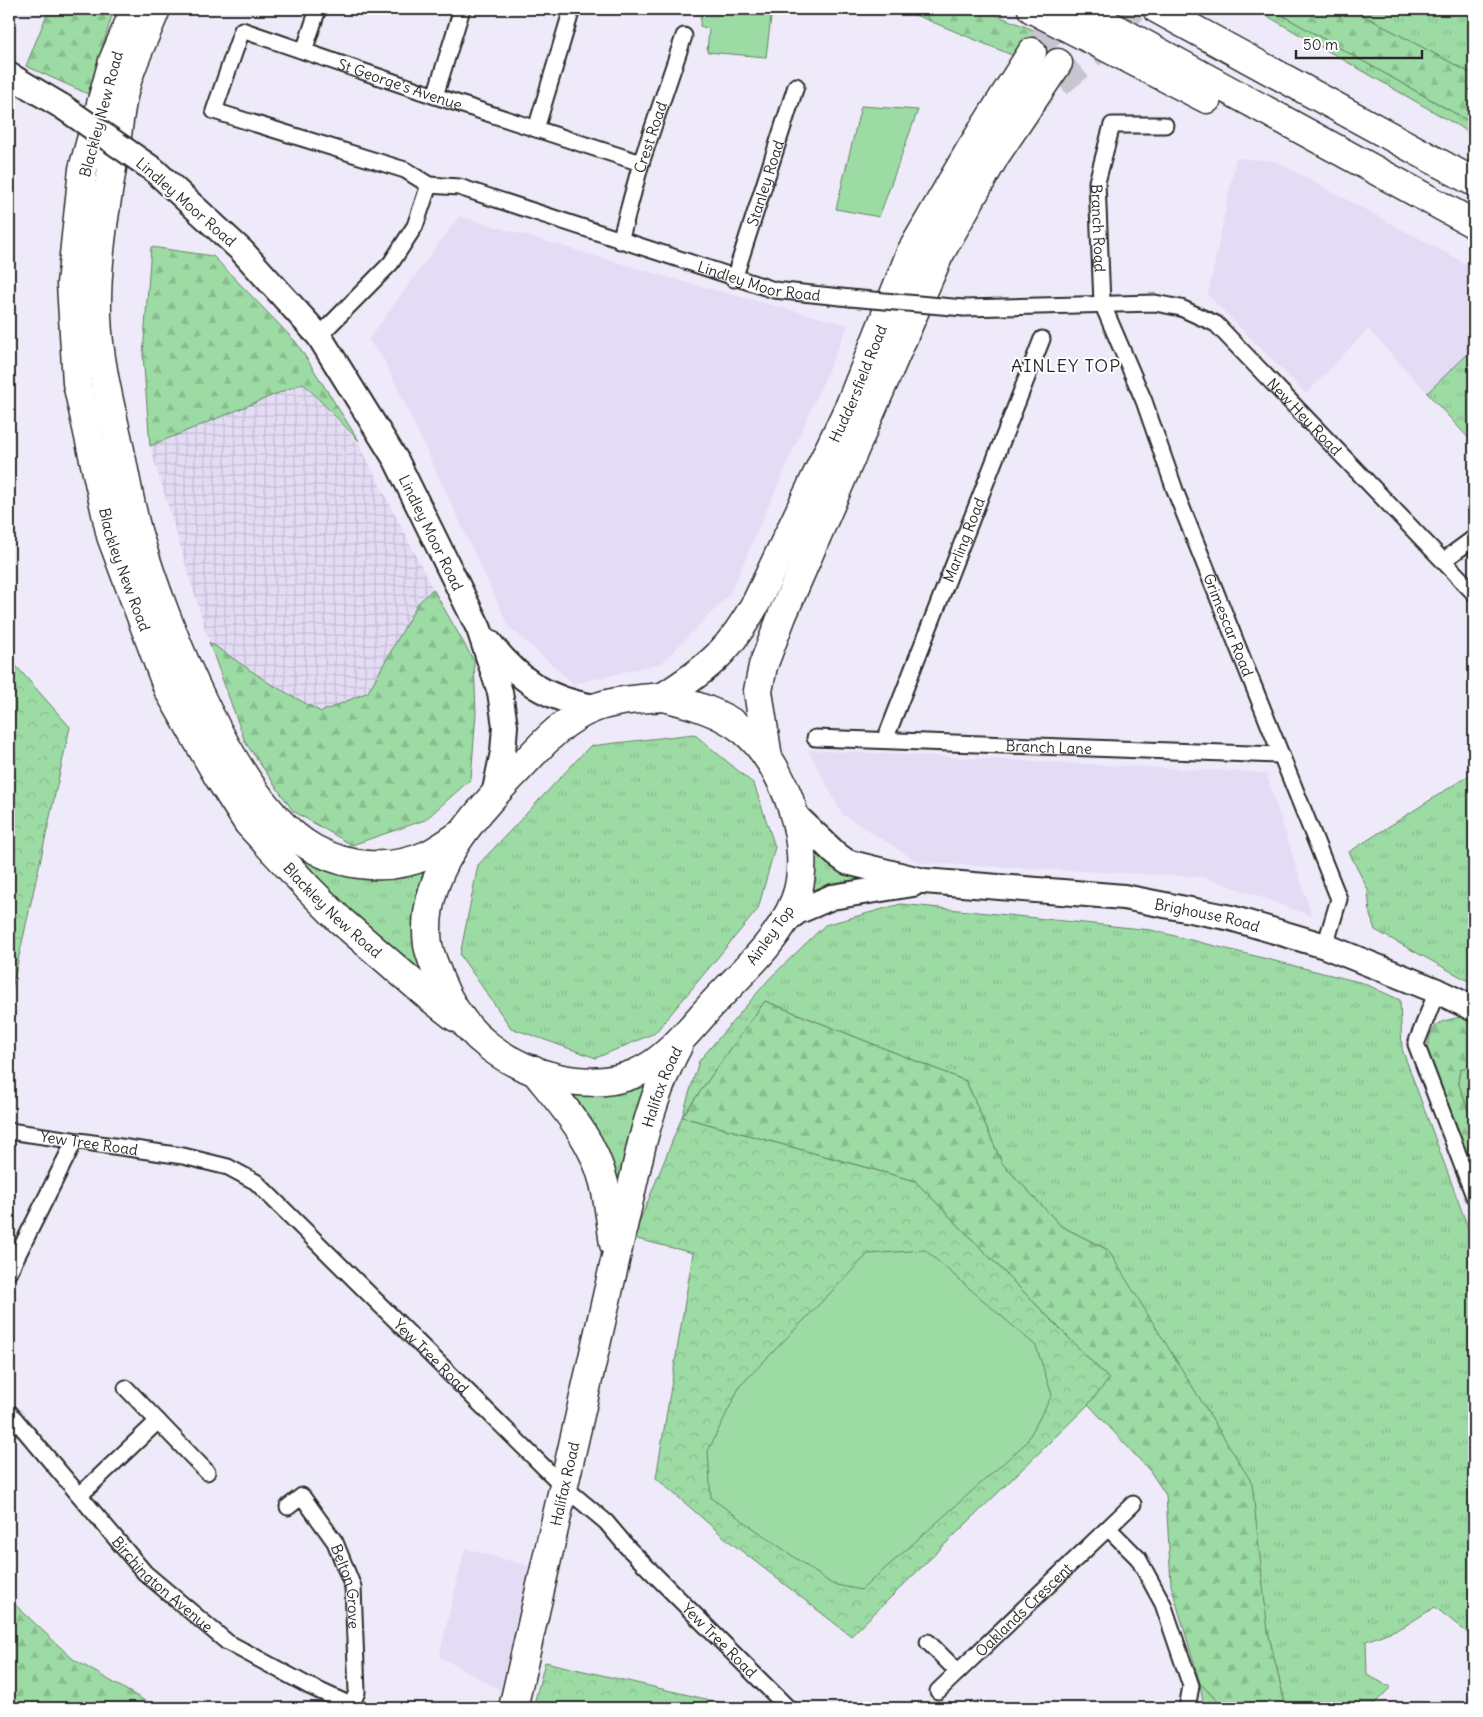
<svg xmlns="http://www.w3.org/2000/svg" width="1483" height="1717" viewBox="0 0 1483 1717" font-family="Delius,sans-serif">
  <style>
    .built { fill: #e4dcf5 }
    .industrial { fill: url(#industrial-grid) }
    .grass { fill: url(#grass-tufts); stroke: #648367 }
    .forest { fill: url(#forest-firs); stroke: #648367 }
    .park { fill: url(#park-crowns); stroke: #648367 }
    .garden { fill: #9cdba3; stroke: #648367 }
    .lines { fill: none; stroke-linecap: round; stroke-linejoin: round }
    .highway-tunnel { stroke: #c8c4d0; stroke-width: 28; stroke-dasharray: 28 14; stroke-linecap: butt }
    .street-casing { stroke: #2b2b2b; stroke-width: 19 }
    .primary-casing { stroke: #2b2b2b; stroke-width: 28 }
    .highway-casing { stroke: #2b2b2b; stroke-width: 31 }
    .street { stroke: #fff; stroke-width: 15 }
    .primary { stroke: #fff; stroke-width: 24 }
    .highway { stroke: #fff; stroke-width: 28 }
    .street-bridge-casing { stroke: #2b2b2b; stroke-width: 19; stroke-linecap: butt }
    .primary-bridge-casing { stroke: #2b2b2b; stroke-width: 28; stroke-linecap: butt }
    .street-bridge { stroke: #fff; stroke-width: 15 }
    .primary-bridge { stroke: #fff; stroke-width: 24 }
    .labels { text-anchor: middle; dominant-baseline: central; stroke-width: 4; stroke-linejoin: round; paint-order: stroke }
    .street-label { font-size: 15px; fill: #2b2b2b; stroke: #fff }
    .quarter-label { font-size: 18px; letter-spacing: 1px; fill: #2b2b2b; stroke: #fff }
  </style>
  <defs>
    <pattern id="industrial-grid" width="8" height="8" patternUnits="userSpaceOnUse" patternTransform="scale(1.25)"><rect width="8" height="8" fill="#e4dcf5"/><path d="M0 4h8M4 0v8" fill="none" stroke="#c4bdd2"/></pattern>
    <pattern id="grass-tufts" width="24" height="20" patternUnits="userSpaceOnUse" patternTransform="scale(1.25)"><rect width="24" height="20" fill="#9cdba3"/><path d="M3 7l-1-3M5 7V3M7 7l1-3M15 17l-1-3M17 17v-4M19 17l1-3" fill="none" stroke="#87bc8c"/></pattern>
    <pattern id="forest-firs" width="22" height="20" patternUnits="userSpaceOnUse" patternTransform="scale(1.25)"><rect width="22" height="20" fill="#9cdba3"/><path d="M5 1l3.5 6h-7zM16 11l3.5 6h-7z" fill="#87bc8c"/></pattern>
    <pattern id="park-crowns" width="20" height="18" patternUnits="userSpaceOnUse" patternTransform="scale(1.25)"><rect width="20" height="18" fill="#9cdba3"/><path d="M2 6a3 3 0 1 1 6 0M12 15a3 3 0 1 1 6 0" fill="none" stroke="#87bc8c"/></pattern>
  </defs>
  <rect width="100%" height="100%" fill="#efeaf9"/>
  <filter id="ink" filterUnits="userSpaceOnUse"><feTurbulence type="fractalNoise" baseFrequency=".02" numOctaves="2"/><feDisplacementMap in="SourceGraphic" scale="10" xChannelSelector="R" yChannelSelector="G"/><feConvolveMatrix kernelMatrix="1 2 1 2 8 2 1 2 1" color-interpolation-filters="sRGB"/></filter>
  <g filter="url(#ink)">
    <path class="built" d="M1236,158L1275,161L1474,268V348L1427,393L1368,329L1306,394L1208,295Z
      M459,216L681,281L848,325L730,594L662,663L574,684L509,627L384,360L368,340Z
      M808,750L1266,773L1312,916L1205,877L920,863L842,814Z
      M465,1548L532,1567L500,1690L439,1656Z"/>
    <path class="industrial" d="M303,383L359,444L433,589L418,603L368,692L321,713L269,683L209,642L150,446Z"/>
    <path class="grass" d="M1255,9H1271L1474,124V135Z
      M1351,9H1474V75Z
      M1474,348V444L1427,393Z
      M694,734L754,784L775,847L758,909L655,1033L596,1058L511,1028L460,955L478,865L590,746Z
      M1474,772V984L1375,930L1370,915L1368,890L1349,852Z
      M809,845L827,861L860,880L801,901Z
      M295,850C314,858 340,873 360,877C384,882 409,878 432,870L429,980L327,893L288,854Z
      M901,904L1151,930L1363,983L1400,1000L1402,1049L1474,1244V1638L1435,1607L1403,1627L1366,1641L1367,1675L1391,1687L1370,1708H1286L1267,1628L1108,1250L1061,1226L1002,1163L966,1081L765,1001L682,1117L699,1061L770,978L825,925Z
      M1469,1064H1474V1126L1458,1082L1460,1069Z
      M652,1073L621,1200L572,1101L573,1089Z
      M1200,1683L1224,1708H1200L1203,1703Z"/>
    <path class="forest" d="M49,9H114L88,94L26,66Z
      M901,9H981L1036,31L1019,58Z
      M1271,9H1351L1474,75V124Z
      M151,247L213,256L296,342L359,441L303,383L150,446L143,354Z
      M433,589L474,661L476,713L471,779L425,820L352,845L293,811L245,742L209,642L269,683L321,712L368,692L418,603Z
      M765,1001L966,1081L1002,1163L1061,1226L1108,1250L1252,1483L1268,1632L1286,1708H1224L1200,1683L1171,1585L1166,1495L1150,1471L1088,1404L1109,1379L915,1181L682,1117Z
      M1461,1017L1474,1023V1064L1460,1069L1458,1082L1474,1126V1170L1427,1049C1432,1023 1437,1022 1461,1017Z
      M9,1599L73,1659L157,1708H9Z"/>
    <path class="park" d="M9,658L70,727L12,988H9Z
      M682,1117L915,1181L1109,1379L1088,1405L851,1636L730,1542L656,1478L693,1253L633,1238Z
      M545,1662L745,1708H533Z"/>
    <path class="garden" d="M679,9H772L766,57L707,52L709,29L700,26L701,15Z
      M861,106L918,110L879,217L836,209Z
      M925,1250L1036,1346L1052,1395L1026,1443L861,1590L832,1584L711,1498L708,1451L740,1386L868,1254Z"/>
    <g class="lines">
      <path class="highway-tunnel" d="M1032,52L1072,9
        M1058,84L1089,57L1133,9"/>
      <g class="street-casing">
        <g id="street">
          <path d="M304,51L318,9"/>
          <path d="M435,96L462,9"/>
          <path id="s1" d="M1165,125H1112L1097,182L1102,303L1144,401L1176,493L1339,899L1325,946"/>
          <path d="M536,129L572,9"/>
          <path id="s2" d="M429,185L405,170L214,111L242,30L435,96L641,163"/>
          <path id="s3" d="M620,241L641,163L684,36"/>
          <path id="s4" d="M734,279L796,86"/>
          <path id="s5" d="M964,308L1155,303L1181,308L1216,324L1474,593"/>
          <path id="s6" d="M319,336L391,263L415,226L429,185L459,187L774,290L850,298"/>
          <path d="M1444,560L1474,538"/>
          <path id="s7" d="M815,738L1281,755"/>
          <path id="s8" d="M885,740L1042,339"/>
          <path d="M1437,991L1416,1044L1474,1196"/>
          <path id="s9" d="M9,1131L183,1156L228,1167L256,1182L563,1486L606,1522L628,1548L788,1708"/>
          <path d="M9,1272L74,1142"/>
          <path d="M126,1388L207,1472"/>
          <path id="s10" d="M9,1412L145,1573L227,1642L309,1686L357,1708"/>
          <path d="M80,1495L158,1421"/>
          <path id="s11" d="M288,1507L302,1496L335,1542L353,1587L357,1692L351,1706"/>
          <path d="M1109,1529L1138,1558L1163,1604L1191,1686L1187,1708"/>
          <path d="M928,1642L958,1672"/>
          <path id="s12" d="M938,1691L1133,1504"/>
        </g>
      </g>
      <g class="primary-casing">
        <g id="primary">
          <path d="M9,75L63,107"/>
          <path id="s13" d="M154,170L242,251L319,336L396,460L479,629L500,692L505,726L503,752L494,795"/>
          <path d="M489,642C520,681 546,699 595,707"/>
          <path id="s14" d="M793,813L836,854L847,862L924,881L1124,897L1231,918L1325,946L1437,991L1474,1009"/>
          <path d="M783,923L797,912L832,897L913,884"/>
        </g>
      </g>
      <g class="highway-casing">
        <g id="highway">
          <path id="s15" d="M135,9L113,61L83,169L71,284L77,383L111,536L168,689L219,778L248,823L309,889L340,920L428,996L455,1017"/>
          <path d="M156,9C146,35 132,61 125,88C119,110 118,134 114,156C105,209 96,261 97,315C98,355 108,397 117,436C124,468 129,502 138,534C163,619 235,806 314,849C348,868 392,871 427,855C438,850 449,842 459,835"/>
          <path d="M1032,9L1207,99"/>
          <path d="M1080,9L1474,224"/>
          <path d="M1157,9L1474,182"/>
          <path d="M663,697C692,704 720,712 743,730C785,764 815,849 795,900C781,937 743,972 716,1000C692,1026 667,1061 634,1074C588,1092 528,1076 490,1047C466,1029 450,1007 439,978C436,968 430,956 428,945C419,877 470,819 514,774C538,749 561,720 594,708C615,700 641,699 663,697Z"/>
          <path id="s16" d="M663,697C710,667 730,650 757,601L850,405L911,252L970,150L1032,52"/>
          <path d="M768,758L758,691L763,666L782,616L939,255L995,156L1058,63"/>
          <path d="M534,1070C562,1105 593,1138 604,1183C609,1203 611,1224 614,1244"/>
          <path id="s17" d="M513,1708L642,1143C651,1109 661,1077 678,1046"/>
        </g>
      </g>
      <use href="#street" class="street"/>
      <use href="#primary" class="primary"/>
      <use href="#highway" class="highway"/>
      <g class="street-bridge-casing">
        <path id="street-bridge" d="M850,298L964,308"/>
      </g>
      <g class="primary-bridge-casing">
        <path id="primary-bridge" d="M63,107L154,170"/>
      </g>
      <use href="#street-bridge" class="street-bridge"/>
      <use href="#primary-bridge" class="primary-bridge"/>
    </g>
  </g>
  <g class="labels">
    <g class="street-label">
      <text stroke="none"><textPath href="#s2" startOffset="481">St George's Avenue</textPath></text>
      <text transform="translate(101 114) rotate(-75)">Blackley New Road</text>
      <text stroke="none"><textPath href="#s3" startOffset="108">Crest Road</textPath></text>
      <text stroke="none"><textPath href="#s4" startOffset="101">Stanley Road</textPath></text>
      <text transform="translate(186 202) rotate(41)">Lindley Moor Road</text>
      <text stroke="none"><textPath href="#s1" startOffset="158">Branch Road</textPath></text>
      <text stroke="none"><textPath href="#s6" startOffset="535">Lindley Moor Road</textPath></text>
      <text stroke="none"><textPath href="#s16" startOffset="376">Huddersfield Road</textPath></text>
      <text stroke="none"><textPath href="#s5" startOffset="384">New Hey Road</textPath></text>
      <text stroke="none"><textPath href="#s13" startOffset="461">Lindley Moor Road</textPath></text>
      <text stroke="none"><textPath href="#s8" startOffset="215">Marling Road</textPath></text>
      <text stroke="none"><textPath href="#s15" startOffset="576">Blackley New Road</textPath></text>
      <text stroke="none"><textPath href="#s1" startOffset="579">Grimescar Road</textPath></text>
      <text stroke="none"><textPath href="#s7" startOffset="234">Branch Lane</textPath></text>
      <text stroke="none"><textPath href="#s15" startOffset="981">Blackley New Road</textPath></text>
      <text stroke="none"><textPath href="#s14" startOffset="438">Brighouse Road</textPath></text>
      <text transform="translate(770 935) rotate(-54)">Ainley Top</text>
      <text stroke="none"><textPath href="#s17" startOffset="639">Halifax Road</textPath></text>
      <text stroke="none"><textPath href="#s9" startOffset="81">Yew Tree Road</textPath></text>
      <text stroke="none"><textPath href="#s9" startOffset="501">Yew Tree Road</textPath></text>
      <text stroke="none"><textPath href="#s17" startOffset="230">Halifax Road</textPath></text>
      <text stroke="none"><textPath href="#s10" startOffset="231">Birchington Avenue</textPath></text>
      <text stroke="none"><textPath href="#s11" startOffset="121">Belton Grove</textPath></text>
      <text stroke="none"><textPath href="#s12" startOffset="118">Oaklands Crescent</textPath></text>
      <text stroke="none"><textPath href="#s9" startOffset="906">Yew Tree Road</textPath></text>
    </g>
    <g class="quarter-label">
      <text x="1066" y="365">AINLEY TOP</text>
    </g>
  </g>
  <rect width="1483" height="1717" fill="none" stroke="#fff" stroke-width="30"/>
  <rect x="15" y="15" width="1453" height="1687" fill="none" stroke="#2b2b2b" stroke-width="2" filter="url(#ink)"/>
  <path d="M1296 50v8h126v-8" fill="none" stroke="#2b2b2b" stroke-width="2.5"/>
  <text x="1303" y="50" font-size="15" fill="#2b2b2b" stroke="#ffffff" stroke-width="4" paint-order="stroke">50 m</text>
</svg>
